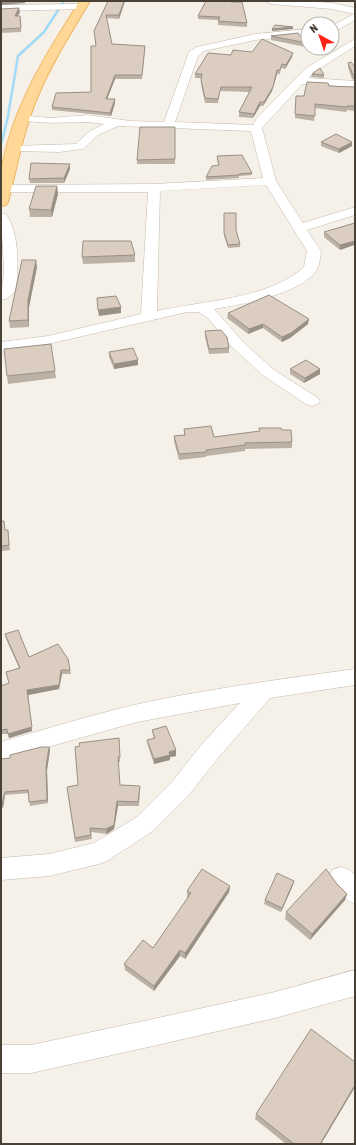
<svg xmlns="http://www.w3.org/2000/svg" width="356" height="1145" viewBox="0 0 356 1145" font-family="'Asap Condensed',sans-serif">
  <style>
    .lines { fill: none; stroke-linecap: round; stroke-linejoin: round }
    .stream-far1 { stroke: #a1dbf6; stroke-width: 2.5 }
    .stream { stroke: #a1dbf6; stroke-width: 3 }
    .minor-casing { stroke: #c5baad; stroke-width: 1 }
    .major-casing { stroke: #edb55f; stroke-width: 2 }
    .minor { fill: #fff; fill-rule: evenodd }
    .major { fill: #ffd898; fill-rule: evenodd }
    .wall { fill: #bcb1a5 }
    .shaded-wall { fill: #999086 }
    .building { fill: #dbcec0; stroke: #999086 }
  </style>
  <rect width="100%" height="100%" fill="#f5f0e8"/>
  <g class="lines">
    <path class="stream-far1" d="M3,137L8,116L18,56L44,32L64,1"/>
    <path class="stream" d="M1,143L3,136"/>
    <g class="minor-casing">
      <path id="minor" d="M266,1H304L332,3L355,8V20L332,33V26L354,14L332,9L271,4Z
        M81,4L86,7L84,9L1,11V5Z
        M308,29V35L255,40L204,51L198,56L175,122L253,125L257,118L306,68L355,39V46L314,72L308,78L355,81V87L302,84L262,128L276,181L303,223L355,207V215L307,230L321,251C320,257 320,264 317,269C302,295 241,304 214,309L243,342L274,370L318,398L320,401L318,404L312,406L306,404L264,376L233,348L208,318L199,312H187L48,344L1,352V342L48,336L141,314L148,192H5L1,191V185L154,184L263,178L251,131L118,126L98,135L83,149L59,152L15,151L9,148L11,146L76,144L90,131L104,124C75,119 50,127 19,119L17,117L19,115L50,118L88,115L130,121L164,122L189,52L197,47L255,34ZM266,185L307,251L304,267C270,299 201,301 157,311L160,191Z
        M1,213L6,214C20,235 18,267 16,291L6,299L1,300L4,271Z
        M355,669V685L270,698L218,758L188,796L153,831L107,861L99,864L49,876L1,880V858L49,854L94,843L137,817L172,782L202,744L240,703L137,722L1,760V742C53,727 104,711 157,700C223,687 289,678 355,669Z
        M341,867L350,870L355,875V904C343,899 334,890 329,878L332,870Z
        M355,970V996L275,1018L153,1046L31,1073H1V1045H31L153,1019L275,992Z"/>
    </g>
    <g class="major-casing">
      <path id="major" d="M80,1H90C71,33 51,64 37,98C23,132 17,167 8,202L6,205L1,206C1,196 0,183 1,173C11,109 46,54 80,1Z"/>
    </g>
    <use href="#minor" class="minor"/>
    <use href="#major" class="major"/>
  </g>
  <path class="wall" d="M108,1H125L119,19L106,18L112,44L145,46L142,79H115L107,99L115,103L111,116L52,110V107L91,92L96,46L94,31Z
    M206,1H232L231,2L247,23V27L218,25V20L198,19V16Z
    M1,9L20,12L18,16L21,19V32L1,33Z
    M271,36L307,43L306,47L271,40Z
    M231,55L292,57L285,69L281,68L280,74H277L272,91L263,106H260L253,118L239,117V112L250,92L220,91L218,103H205L201,84V78H195V74Z
    M348,63L355,67V80L352,79L348,67Z
    M312,74L324,75V78L311,77Z
    M329,86L355,87V111L347,110L346,112L315,108L314,121L295,118L296,96H304Z
    M175,127V164H137V160Z
    M321,142L352,146L339,153L321,146Z
    M217,156L252,173V175L239,176V178L206,180V177L218,165Z
    M70,164V169L64,183H30L29,179Z
    M57,186L58,194L52,217H30L29,209Z
    M224,213L236,230L240,244V247L228,248L224,236Z
    M355,223V246L354,245L340,250L324,237V232Z
    M135,255V262L83,264L82,257Z
    M37,267L29,307V327L10,328L9,321Z
    M228,313L308,324L290,338L282,342L263,328L248,334L227,318Z
    M205,331L229,348V353L209,354L205,337Z
    M109,352L138,360V365L114,369L109,357Z
    M290,369H320V374L304,383L290,374Z
    M55,371L56,378L8,384L7,376Z
    M259,428L282,430L292,442V448L245,449V451L206,456V457L179,460L174,441V436L184,435V429L214,437L259,431Z
    M1,521L8,535L10,550L1,551Z
    M5,634L29,657L68,659L71,674H62L59,689L28,695L32,731L9,738L8,734H1V686L9,684L6,672L19,668L6,639Z
    M152,730L176,750V756L170,757V760L154,764L148,746L147,740L154,739L153,735Z
    M119,738L120,762H118L120,785L140,791L139,806H118L114,829L107,834L91,832L92,839L75,842L67,787L78,785Z
    M49,747L50,750L47,770L48,803L30,806L29,793L5,795L3,808H1V759L10,758Z
    M337,884L347,894L345,900L310,940L285,919L286,912Z
    M293,885L281,912L264,904L265,900Z
    M230,886L229,892L185,959L180,956L154,991L125,970L124,964L153,948L188,898L187,897V891Z
    M355,1062V1087L321,1144H286L255,1119L256,1114Z"/>
  <path class="shaded-wall" d="M1,1H26L25,3L1,5Z
    M124,1H125L119,19V15Z
    M19,8L20,12L15,19V16Z
    M293,27V29L272,31V29Z
    M293,53L292,57L285,69L286,65Z
    M277,70V74L272,91L263,106L264,102Z
    M115,75V79L106,102V99Z
    M115,99V103L111,116L110,113Z
    M260,102V106L253,118L254,114Z
    M352,142V146L339,153V149Z
    M70,164V169L64,183V178Z
    M57,186L58,194L52,217L51,210Z
    M355,241L354,245L340,250V245Z
    M36,260L37,267L29,307V327L28,320V300Z
    M121,307V313L99,316L98,310Z
    M309,319L308,324L290,338L282,342V337Z
    M263,324V328L248,334L249,329Z
    M138,360V365L114,369V364Z
    M320,369V374L304,383L305,378Z
    M61,670L62,674L59,689L28,695L32,731L9,738L8,734L27,690Z
    M49,747L50,750L47,770L48,803L47,800L46,767Z
    M176,750V756L170,757V760L154,764V759L169,752Z
    M5,792V795L3,808L2,804Z
    M117,801L118,806L114,829L107,834L106,829Z
    M294,881L293,885L281,912L282,908Z
    M230,886L229,892L185,959V953Z
    M347,894L345,900L310,940L312,934Z
    M180,950V956L154,991V986Z
    M355,1085V1087L321,1144H320Z"/>
  <path class="building" d="M108,1H124L119,15H106L112,44L145,46L142,75H115L106,99H115L110,113L52,107L56,93L91,92V46H96L94,31Z
    M206,1H231V2H242L247,23L218,21L220,17L198,16Z
    M19,8L15,16H20L21,28L1,29V9Z
    M275,25L293,27L272,29Z
    M298,33L307,43L271,36Z
    M262,39L293,53L286,65L282,64L280,70H277L273,87L264,102H260L254,114L239,112L252,87H221L218,99L205,98L201,80L202,74H195L208,53L231,55L233,50L252,52Z
    M351,62L355,67V76L353,75L348,63Z
    M320,68L324,75L312,74Z
    M307,82L328,83L329,86L355,87V106H347L346,107L315,104V116L295,114L296,96H304Z
    M140,127H175V159L137,160Z
    M336,134L352,142L339,149L321,142Z
    M242,155L252,173L239,174V175L206,177L212,166L219,165L217,156Z
    M31,163L70,164L64,178L29,179Z
    M36,186H57L51,210L29,209Z
    M224,213H236V230L240,244L228,245L224,233Z
    M355,223V241L340,245L324,232Z
    M83,241H131L135,255L82,257Z
    M22,260H36L28,300V320L9,321Z
    M269,295L309,319L291,333L282,337L263,324L249,329L228,313Z
    M116,296L121,307L98,310L97,298Z
    M221,330L227,337L229,348L209,349L205,331Z
    M51,344L55,371L7,376L4,349Z
    M133,348L138,360L114,364L109,352Z
    M306,360L320,369L305,378L290,369Z
    M211,426L214,437L260,431L259,428H281L282,430H291L292,442L245,443V445L206,450V452L179,454L174,436L185,435L184,429Z
    M1,521H4L5,530H8L9,545L1,546Z
    M18,630L29,657L58,644L68,659L70,670H61L59,685L27,690L32,727L8,734L7,729L1,730V686L9,683L6,672L20,668L5,634Z
    M166,726L176,750L169,752L170,755L154,759L147,740L155,738L152,730Z
    M119,738L120,757H118L120,785L140,786L138,802L117,801L114,825L106,829L90,828L91,835L75,838L67,787L78,785L75,747L80,746L79,743Z
    M41,747H49L46,767L47,800L29,802L28,790L5,792L2,804H1V759L10,758V755Z
    M202,869L230,886L185,953L180,950L154,986L124,964L143,940L153,948L191,893L187,891Z
    M326,869L337,884L347,894L312,934L286,912Z
    M277,873L294,881L282,908L265,900Z
    M311,1029L355,1062V1085L320,1144H294L256,1114Z"/>
  <rect width="356" height="1145" fill="none" stroke="#494036" stroke-width="4"/>
  <g transform="translate(320 36) rotate(320)"><circle r="19" fill="#ffffff" stroke="#b6b3af"/>
  <path d="M0-3L7 15L0 10L-7 15Z" fill="#ff2316"/>
  <text y="-6" font-size="11" font-weight="bold" text-anchor="middle" fill="#494036">N</text>
  </g>
</svg>
